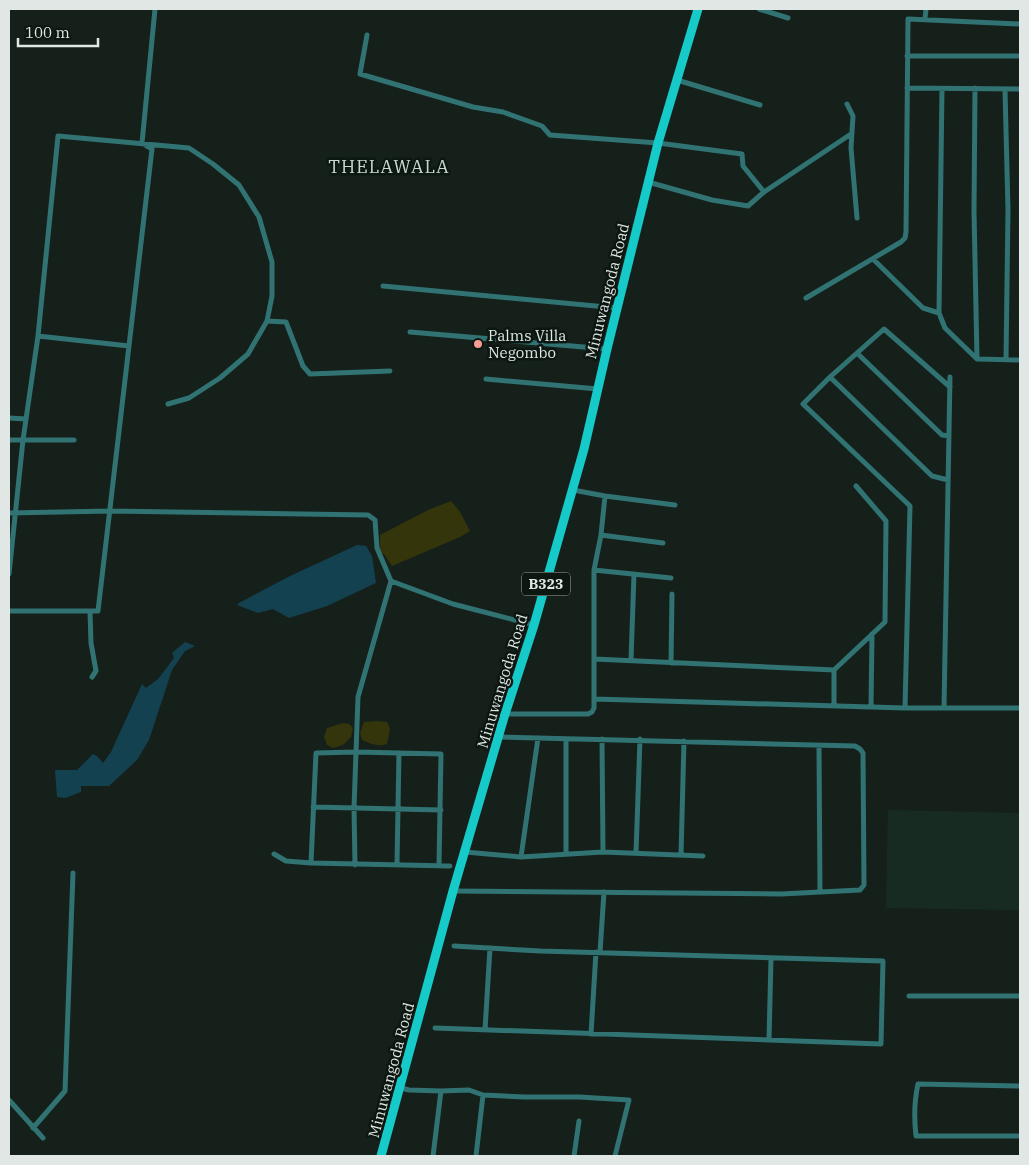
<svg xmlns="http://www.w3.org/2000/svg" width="1029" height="1165" viewBox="0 0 1029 1165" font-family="'IBM Plex Serif',serif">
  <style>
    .built { fill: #182b23 }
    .green { fill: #34350a }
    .water { fill: #13414f }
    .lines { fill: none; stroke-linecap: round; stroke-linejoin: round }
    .street { stroke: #307372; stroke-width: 5 }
    .primary { stroke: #15cac9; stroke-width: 9 }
    .poi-dot { fill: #f59c92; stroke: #0c1712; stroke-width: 2 }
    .labels { text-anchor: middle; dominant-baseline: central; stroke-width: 5; stroke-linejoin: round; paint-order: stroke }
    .shield { fill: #0c1712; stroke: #a0a9a5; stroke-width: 1 }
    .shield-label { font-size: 14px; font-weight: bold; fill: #e0e7e4 }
    .street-label { font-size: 15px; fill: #e0e7e4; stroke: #0c1712 }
    .poi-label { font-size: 15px; fill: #e0e7e4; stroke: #0c1712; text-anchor: start }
    .quarter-label { font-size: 18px; letter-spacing: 1px; fill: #c8d7d0; stroke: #0c1712 }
  </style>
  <rect width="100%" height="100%" fill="#15201b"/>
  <path class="built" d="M888,810L1020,813V910L886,908Z"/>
  <path class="green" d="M451,501L460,512L470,531L460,537L392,566L384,554L380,553V535L428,510Z
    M377,721L387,722L390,729L387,744C378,747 371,744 362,740L360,733L364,722Z
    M343,723L349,724L353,728L351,737L343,745L333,748L327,745L324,737L327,728Z"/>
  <path class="water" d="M357,545L366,546L372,556L376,583L327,606L289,618L273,609L258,613L237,605L239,603L290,576Z
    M185,642L195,646L185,651L172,670L149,740L137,760L109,786H81V792L65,798L57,797L55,770H77L93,754L97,756L103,763L111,752L142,684L146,688L158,679L174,658L172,653Z"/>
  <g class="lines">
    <path class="street" d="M759,9L788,18
      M925,19L926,9
      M367,35L360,74L473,107L503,112L542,126L550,135L658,143L742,154L743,166L764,192
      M907,56H1020
      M677,80L760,105
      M907,88L1020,89
      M975,88L974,211L977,359
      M1005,90L1008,210L1006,360
      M847,104L853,116L851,148L857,218
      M648,182L712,200L748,206L764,192L851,134
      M873,259L923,308L939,313L945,328L977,359L1020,360
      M383,286L617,308
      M806,298L901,242L905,238L906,232L908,19L1020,24
      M939,313L942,89
      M267,321L286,322L303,366L310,374L390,371
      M410,332L607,349
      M38,336L129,346
      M858,354L942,435L949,436
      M830,377L932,476L948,480
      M486,379L598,389
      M9,418L26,419
      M9,440H74
      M573,490L605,496
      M9,513L110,511L368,515L375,520L377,548L391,581L453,604L534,625
      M601,535L663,543
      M594,570L671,578
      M9,574L23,440L38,336L58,136L189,148L213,164L239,185L259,217L272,262V296L267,321L248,354L220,378L189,398L168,404
      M9,611H98L152,149L142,143L155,9
      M90,612L91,643L96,671L92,677
      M594,659L834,670L885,622L886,521L856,486
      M631,660L634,574
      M671,663L672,594
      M834,670V706
      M594,699L905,708H1020
      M871,707L872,634
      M905,708L910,506L803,404L830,377L884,329L950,387
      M944,708L950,377
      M505,714H588L592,712L594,708V570L601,535L605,496L675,505
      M566,739V854
      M602,739L603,852
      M819,746L820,891
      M313,807L441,810
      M465,852L521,857L603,852L703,856
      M636,853L640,739
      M274,854L286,861L311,863L450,866
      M681,855L684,741
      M521,857L538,738
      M311,863L316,753L356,752L441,754L439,865
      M397,864L399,753
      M355,865L354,808L358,697L391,581
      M453,891L781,894L860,890L864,885L863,753L860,749L855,746L499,737
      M600,952L604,892
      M909,996H1020
      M435,1028L881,1044L883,961L540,951L454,946
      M485,1030L490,948
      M591,1034L596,952
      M769,1040L771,958
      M1020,1086L918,1084C914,1102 914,1119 916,1136H1020
      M401,1088L409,1090L441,1091
      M521,1097H579L629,1100L615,1156
      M9,1100L43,1138
      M33,1128L65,1091L73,873
      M433,1156L441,1091L469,1090L483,1095
      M476,1156L483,1095L524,1097
      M574,1156L579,1121"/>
    <path class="primary" d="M381,1156L453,891L505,714L534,625L584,449L607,349L658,143L698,9"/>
  </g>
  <circle class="poi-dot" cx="478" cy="344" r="5"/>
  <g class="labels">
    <rect class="shield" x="522" y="572.5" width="48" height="23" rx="4"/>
    <g class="shield-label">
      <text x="546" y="584">B323</text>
    </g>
    <g class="street-label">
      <text transform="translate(607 291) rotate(-76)">Minuwangoda Road</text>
      <text transform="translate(502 681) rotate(-73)">Minuwangoda Road</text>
      <text transform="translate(391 1070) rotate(-75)">Minuwangoda Road</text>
    </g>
    <g class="poi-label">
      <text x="488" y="335">Palms Villa<tspan x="488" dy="17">Negombo</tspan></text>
    </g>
    <g class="quarter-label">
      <text x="389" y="166">THELAWALA</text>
    </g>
  </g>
  <rect width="1029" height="1165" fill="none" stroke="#e0e7e4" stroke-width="20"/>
  <path d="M18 38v8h80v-8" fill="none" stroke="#e0e7e4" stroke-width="2.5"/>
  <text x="25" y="38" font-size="15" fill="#e0e7e4" stroke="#0c1712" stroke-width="4" paint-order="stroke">100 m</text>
</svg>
